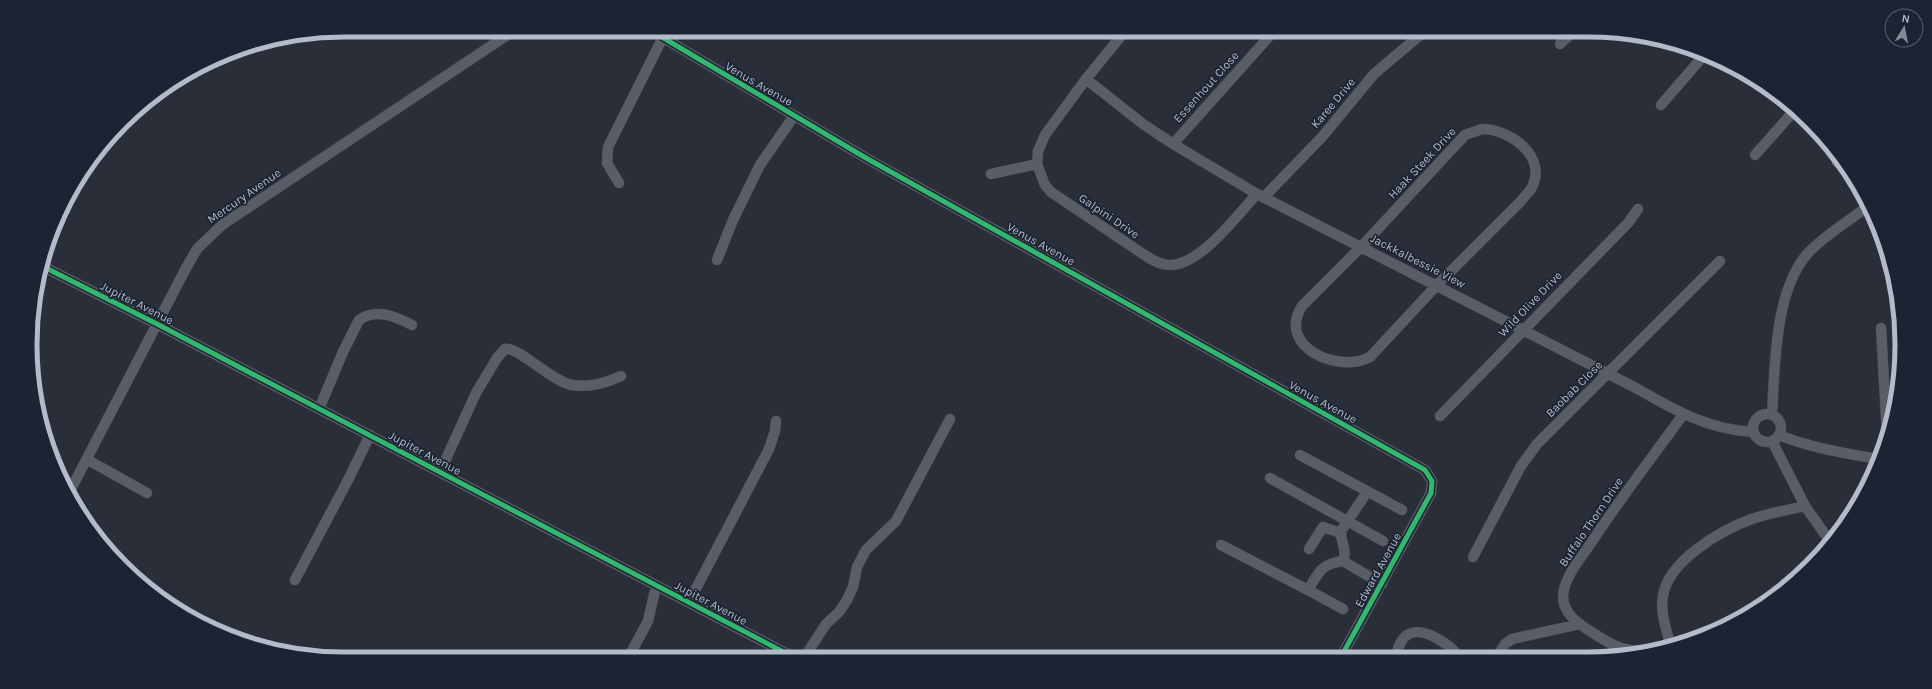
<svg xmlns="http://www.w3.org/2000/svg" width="1932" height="689" viewBox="0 0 1932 689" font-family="Karla,sans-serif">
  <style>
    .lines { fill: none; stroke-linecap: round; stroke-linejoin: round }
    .street-casing { stroke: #454951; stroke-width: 11 }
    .street { stroke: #595d66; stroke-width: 10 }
    .cycleway-casing { stroke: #1c2433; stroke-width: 8 }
    .cycleway { stroke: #33b770; stroke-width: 5 }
    .labels { text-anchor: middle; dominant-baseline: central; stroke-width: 3.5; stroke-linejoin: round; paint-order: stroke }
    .street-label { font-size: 12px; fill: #b3bac9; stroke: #1c2433 }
    .rim { fill: none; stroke: #b3bac9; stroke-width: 5 }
  </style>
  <rect width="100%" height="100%" fill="#292e38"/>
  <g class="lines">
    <g class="street-casing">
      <path id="street" d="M650,30L866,158L1425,470L1432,481L1431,493L1341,657
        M1126,30L1086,79L1045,135L1038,151L1037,164L1045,185L1051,192L1146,256C1154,261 1161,265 1170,265C1201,265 1237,215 1257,194
        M1560,44L1575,30
        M1086,79L1143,124L1173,144L1257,194L1636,388C1674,410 1709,430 1754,432
        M1661,105L1705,54
        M1482,129C1510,129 1549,157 1531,189C1528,193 1524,197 1521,201L1437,285L1370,357C1339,374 1276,347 1302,306L1362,246L1465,135Z
        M1173,144L1275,30
        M1755,155L1795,110
        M1837,162L1846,168
        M991,174L1037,164
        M619,183L607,163L608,147L662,39
        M1264,197L1322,137L1374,74L1426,30
        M717,260L733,220L760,165L794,116
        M44,267L157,324L795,658
        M1881,328L1887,435
        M319,409L343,352L359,320C376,308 395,316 412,325
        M1753 428a14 14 0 1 1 28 0a14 14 0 1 1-28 0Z
        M1772,415C1775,367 1774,291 1808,253C1826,234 1848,222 1868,206
        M1440,416L1628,223L1638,209
        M1779,435C1811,448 1844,453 1878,459
        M1772,441L1805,506L1829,540
        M1300,455L1402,510
        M88,460L147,493
        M440,472L476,393L497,358L505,349C518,346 552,382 572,385C589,388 606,383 621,376
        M1270,478L1383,541
        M70,491L185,270L197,249L222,225L515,30
        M1367,492L1341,531C1340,542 1348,550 1343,561L1382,584
        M1221,545L1308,590
        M1309,549L1323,527L1341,533
        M1473,557L1521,466L1537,444L1720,261
        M295,580L348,480L370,435
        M689,602L769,449L775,431L776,421
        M1343,609L1308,590C1319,572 1321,564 1343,561
        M1670,644C1666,628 1660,612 1663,596C1668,561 1721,530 1752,519C1769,513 1788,510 1805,506
        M1648,650C1623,653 1610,644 1590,631C1577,623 1563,613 1563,596C1564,577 1581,558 1591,543C1620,499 1652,457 1683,415
        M1397,657C1397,649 1399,645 1403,639C1416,621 1450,643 1459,657
        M1497,657L1505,644L1512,639L1580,624
        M628,658L648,621L656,586
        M804,658L826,624L839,612L847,600L853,587L857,567L866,550L896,521L950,419"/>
    </g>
    <use href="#street" class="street"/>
    <g class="cycleway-casing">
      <path id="cycleway" d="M650,30L866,158L1425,470L1432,481L1431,493L1341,657
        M44,267L157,324L795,658"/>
    </g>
    <use href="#cycleway" class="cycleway"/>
  </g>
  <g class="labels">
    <g class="street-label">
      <text transform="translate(759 84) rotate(30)">Venus Avenue</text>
      <text transform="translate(1206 87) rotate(-48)">Essenhout Close</text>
      <text transform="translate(1333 103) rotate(-50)">Karee Drive</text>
      <text transform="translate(1422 163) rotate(-47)">Haak Steek Drive</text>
      <text transform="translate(244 196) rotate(-35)">Mercury Avenue</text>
      <text transform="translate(1109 216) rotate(34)">Galpini Drive</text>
      <text transform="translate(1041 244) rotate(29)">Venus Avenue</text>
      <text transform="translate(1418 261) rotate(27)">Jackkalbessie View</text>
      <text transform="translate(137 303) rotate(27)">Jupiter Avenue</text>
      <text transform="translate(1530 304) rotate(-46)">Wild Olive Drive</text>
      <text transform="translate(1574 389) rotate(-45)">Baobab Close</text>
      <text transform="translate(1323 402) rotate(29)">Venus Avenue</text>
      <text transform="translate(425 453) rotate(28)">Jupiter Avenue</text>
      <text transform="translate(1591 522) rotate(-56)">Buffalo Thorn Drive</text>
      <text transform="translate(1378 570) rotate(-61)">Edward Avenue</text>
      <text transform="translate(711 603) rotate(28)">Jupiter Avenue</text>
    </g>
  </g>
  <path d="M0 0H1932V689H0ZM344 37H1588A307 307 0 0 1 1895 344V345A307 307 0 0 1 1588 652H344A307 307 0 0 1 37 345V344A307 307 0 0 1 344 37Z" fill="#1c2433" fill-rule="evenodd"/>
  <path class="rim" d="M344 37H1588A307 307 0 0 1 1895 344V345A307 307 0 0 1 1588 652H344A307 307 0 0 1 37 345V344A307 307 0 0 1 344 37Z"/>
  <g transform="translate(1904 28) rotate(10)"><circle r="19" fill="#1c2433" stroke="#58606f"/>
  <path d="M0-3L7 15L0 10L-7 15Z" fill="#838996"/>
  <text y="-6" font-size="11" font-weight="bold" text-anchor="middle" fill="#b3bac9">N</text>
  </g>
</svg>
